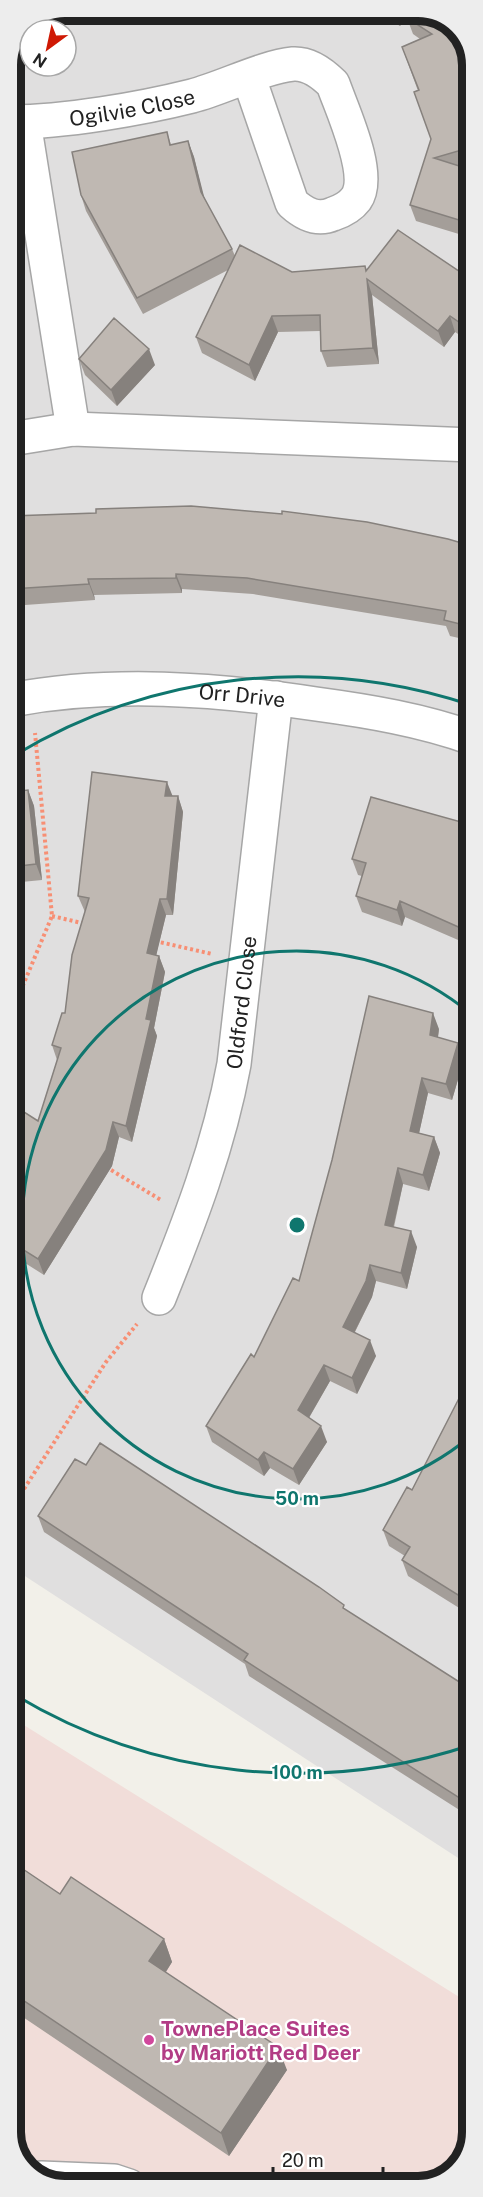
<svg xmlns="http://www.w3.org/2000/svg" width="483" height="2197" viewBox="0 0 483 2197" font-family="'Public Sans',sans-serif">
  <style>
    .residential { fill: #e0dfdf; fill-rule: evenodd }
    .commercial { fill: #f1ddd9 }
    .lines { fill: none; stroke-linecap: round; stroke-linejoin: round }
    .minor-casing { stroke: #a6a6a6; stroke-width: 36 }
    .path { stroke: #f78f74; stroke-width: 4; stroke-dasharray: 3 3; stroke-linecap: butt }
    .minor { stroke: #fff; stroke-width: 33 }
    .wall { fill: #a49e99 }
    .shaded-wall { fill: #86817d }
    .building { fill: #bfb8b2; stroke: #86817d; stroke-width: 1.5 }
    .ring { fill: none; stroke: #0f766e; stroke-width: 3 }
    .hotel-dot { fill: #d1479c; stroke: #fff; stroke-width: 2 }
    .labels { text-anchor: middle; dominant-baseline: central; stroke-width: 4.5; stroke-linejoin: round; paint-order: stroke }
    .street-label { font-size: 21px; fill: #222; stroke: #fff }
    .hotel-label { font-size: 21px; font-weight: bold; fill: #b23c85; stroke: #fff; text-anchor: start }
    .rim { fill: none; stroke: #222; stroke-width: 8 }
    .centre { fill: #0f766e; stroke: #fff; stroke-width: 3 }
    .ring-label { font-size: 18px; text-anchor: middle; font-weight: bold; fill: #0f766e; stroke: #fff; stroke-width: 4.5; stroke-linejoin: round; paint-order: stroke }
  </style>
  <rect width="100%" height="100%" fill="#f2f0e9"/>
  <path class="residential" d="M65,11H425L456,26L472,55V1867L11,1567V65L27,26ZM30,30H66V66H30Z"/>
  <path class="commercial" d="M11,1717L472,2005V2132L459,2168L428,2186H180L166,2177L24,2165L11,2142Z"/>
  <g class="lines">
    <g class="minor-casing">
      <g id="minor">
        <path id="s1" d="M11,122C64,122 140,109 192,96C223,88 263,67 293,64C309,63 323,74 333,84C342,110 373,175 356,199C350,207 342,211 333,214C317,221 304,214 292,203L249,78"/>
        <path d="M24,122L73,429"/>
        <path d="M11,439L73,429L472,445"/>
        <path id="s2" d="M11,700C112,681 215,689 316,704C368,711 422,720 472,738"/>
        <path id="s3" d="M159,1298C190,1221 219,1146 234,1064L276,698"/>
        <path d="M41,2178L114,2181L129,2186"/>
      </g>
    </g>
    <path class="path" d="M52,916L86,924
      M155,941L212,954
      M11,1014L52,916L35,733
      M11,1108L23,1115
      M106,1167L161,1200
      M11,1509L106,1362L137,1324"/>
    <use href="#minor" class="minor"/>
  </g>
  <path class="wall" d="M65,10L105,11L106,23L63,24L60,16L50,17Z
    M376,11H409L400,26Z
    M407,18L472,55V165L464,167L472,170V238L416,221L410,205L431,139L418,91L402,47L420,39L413,34Z
    M167,132L171,145L188,141L194,157L204,199L232,249L235,256L292,272L365,266L367,270L472,280V343L455,332L444,347L372,295L379,364L327,367L321,351L320,331L278,332L255,381L202,353L196,337L228,270L143,314L86,211L81,195Z
    M79,359L155,365L117,406L85,375Z
    M11,516L472,546V641L450,636L446,626L253,594L182,589V593L94,595L95,600L11,606Z
    M11,771H17L23,791L28,790L34,806L42,880L11,883Z
    M172,796H178L183,812L173,915H166L156,955L159,956L165,972L154,1028L157,1036L132,1142L119,1137L112,1166L44,1275L25,1263L20,1271L11,1265V1126L38,1121L57,1060L52,1045L65,1013L85,912L78,896Z
    M472,825V946L405,917L402,926L362,912L356,896L362,876L358,875L352,859Z
    M439,1029L438,1037L464,1059L452,1100L428,1093L419,1133L434,1137L440,1153L429,1191L403,1184L394,1227L417,1247L407,1289L376,1281L372,1297L355,1332L376,1356L357,1394L330,1381L309,1418L327,1442L299,1485L270,1468L264,1476L212,1442L206,1426L254,1357L299,1281Z
    M472,1373V1597L464,1611L408,1576L402,1560L405,1556L389,1546L383,1530L412,1490Z
    M38,1516L346,1610L472,1690V1818L249,1676L245,1664L44,1532Z
    M11,1861L60,1894L164,1939L172,1962L166,1972L287,2070L229,2156L11,2009Z"/>
  <path class="shaded-wall" d="M101,11H105L106,23Z
    M395,11H409L400,26Z
    M188,141L194,157L207,208L201,192Z
    M367,279L372,295L379,364L373,348Z
    M272,316L278,332L255,381L249,365Z
    M450,316L455,332L444,347L438,331Z
    M472,325V337L469,329Z
    M149,349L155,365L117,406L111,390Z
    M176,574L182,589V593L176,578Z
    M88,579L94,595L95,600L89,584Z
    M17,771L23,787L26,807L20,791Z
    M167,782L173,797L165,796Z
    M28,790L34,806L42,880L36,864Z
    M178,796L183,812L173,915L167,899Z
    M160,899L166,915L153,969L147,953Z
    M400,901L405,917L402,926L397,910Z
    M159,956L165,972L154,1028L157,1036L132,1142L126,1126L146,1019Z
    M433,1013L439,1029L436,1051L430,1035Z
    M458,1043L464,1059L452,1100L446,1084Z
    M422,1078L428,1093L416,1147L410,1131Z
    M113,1122L119,1137L112,1166L44,1275L38,1259Z
    M434,1137L440,1153L429,1191L423,1175Z
    M398,1168L403,1184L390,1241L385,1225Z
    M411,1231L417,1247L407,1289L401,1273Z
    M19,1247L25,1263L20,1271L15,1255Z
    M370,1265L376,1281L372,1297L349,1343L343,1327Z
    M370,1340L376,1356L357,1394L352,1378Z
    M324,1365L330,1381L304,1426L298,1410Z
    M16,1387L22,1403L17,1412L21,1423L11,1437V1396Z
    M321,1426L327,1442L299,1485L293,1469Z
    M264,1452L270,1468L264,1476L258,1460Z
    M472,1571V1597L464,1611L458,1595Z
    M164,1939L172,1962L158,1984L149,1961Z
    M278,2047L287,2070L229,2156L221,2133Z"/>
  <path class="building" d="M425,11L456,26L472,55V147L434,158L472,170V224L410,205L431,139L414,92L419,90L402,47L432,34L407,18Z
    M167,132L170,145L188,141L201,192L232,249L137,298L81,195L72,152Z
    M398,230L472,280V325L469,329L450,316L438,331L367,279L373,348L321,351L320,315L272,316L249,365L196,337L240,245L292,272L365,266L366,271Z
    M114,318L149,349L111,390L79,359Z
    M191,506L282,514V511L367,522L448,539L472,546V627L444,620L446,611L247,578L176,574V578L88,579L89,584L11,589V516L96,513V509Z
    M11,771H17L20,791L28,790L36,864L11,867Z
    M92,772L167,782L165,796H178L167,899H160L147,953L159,956L146,1019L151,1020L126,1126L113,1122L106,1150L38,1259L19,1247L15,1255L11,1253V1126L21,1110L38,1121L61,1048L52,1045L62,1013H65L72,955L89,898L78,896Z
    M371,797L472,825V933L400,901L397,910L356,896L366,863L352,859Z
    M369,996L433,1013L430,1035L458,1043L446,1084L422,1078L410,1131L434,1137L423,1175L398,1168L385,1225L411,1231L401,1273L370,1265L366,1281L343,1327L370,1340L352,1378L324,1365L298,1410L321,1426L293,1469L264,1452L258,1460L206,1426L251,1354L254,1357L293,1278L299,1281L332,1160Z
    M472,1373V1571L458,1595L402,1560L410,1547L383,1530L407,1487L412,1490Z
    M11,1384L16,1387L11,1396Z
    M11,1405L15,1407L11,1412Z
    M100,1443L319,1587L344,1605L343,1608L472,1690V1806L244,1660L248,1654L38,1516L75,1459L86,1465Z
    M11,1861L60,1894L71,1877L164,1939L149,1961L278,2047L221,2133L11,1992Z
    M103,2182L109,2186H63V2185Z"/>
  <g class="ring">
    <path d="M471 1436A274 274 0 1 1 471 1014"/>
    <path d="M471 1745A548 548 0 0 1 15 1695M15 755A548 548 0 0 1 471 705"/>
  </g>
  <circle class="hotel-dot" cx="149" cy="2040" r="6"/>
  <g class="labels">
    <g class="street-label">
      <text stroke="none"><textPath href="#s1" startOffset="122">Ogilvie Close</textPath></text>
      <text stroke="none"><textPath href="#s2" startOffset="232">Orr Drive</textPath></text>
      <text stroke="none"><textPath href="#s3" startOffset="308">Oldford Close</textPath></text>
    </g>
    <g class="hotel-label">
      <text x="161" y="2028">TownePlace Suites<tspan x="161" dy="24">by Mariott Red Deer</tspan></text>
    </g>
  </g>
  <path d="M0 0H483V2197H0ZM65 21H418A44 44 0 0 1 462 65V2132A44 44 0 0 1 418 2176H65A44 44 0 0 1 21 2132V65A44 44 0 0 1 65 21Z" fill="#ededed" fill-rule="evenodd"/>
  <path class="rim" d="M65 21H418A44 44 0 0 1 462 65V2132A44 44 0 0 1 418 2176H65A44 44 0 0 1 21 2132V65A44 44 0 0 1 65 21Z"/>
  <circle cx="297" cy="1225" r="9" class="centre"/>
  <g class="ring-label">
    <text x="297" y="1505">50 m</text>
    <text x="297" y="1779">100 m</text>
  </g>
  <g transform="translate(48 48) rotate(213)"><circle r="28" fill="#ffffff" stroke="#a7a7a7" stroke-width="1.5"/>
  <path d="M0-4.5L10 22L0 15L-10 22Z" fill="#cf1904"/>
  <text y="-9" font-size="16" font-weight="bold" text-anchor="middle" fill="#222222">N</text>
  </g>
  <path d="M273 2167v9h110v-9" fill="none" stroke="#222222" stroke-width="3"/>
  <text x="282" y="2167" font-size="18" fill="#222222" stroke="#ffffff" stroke-width="4.5" paint-order="stroke">20 m</text>
</svg>
